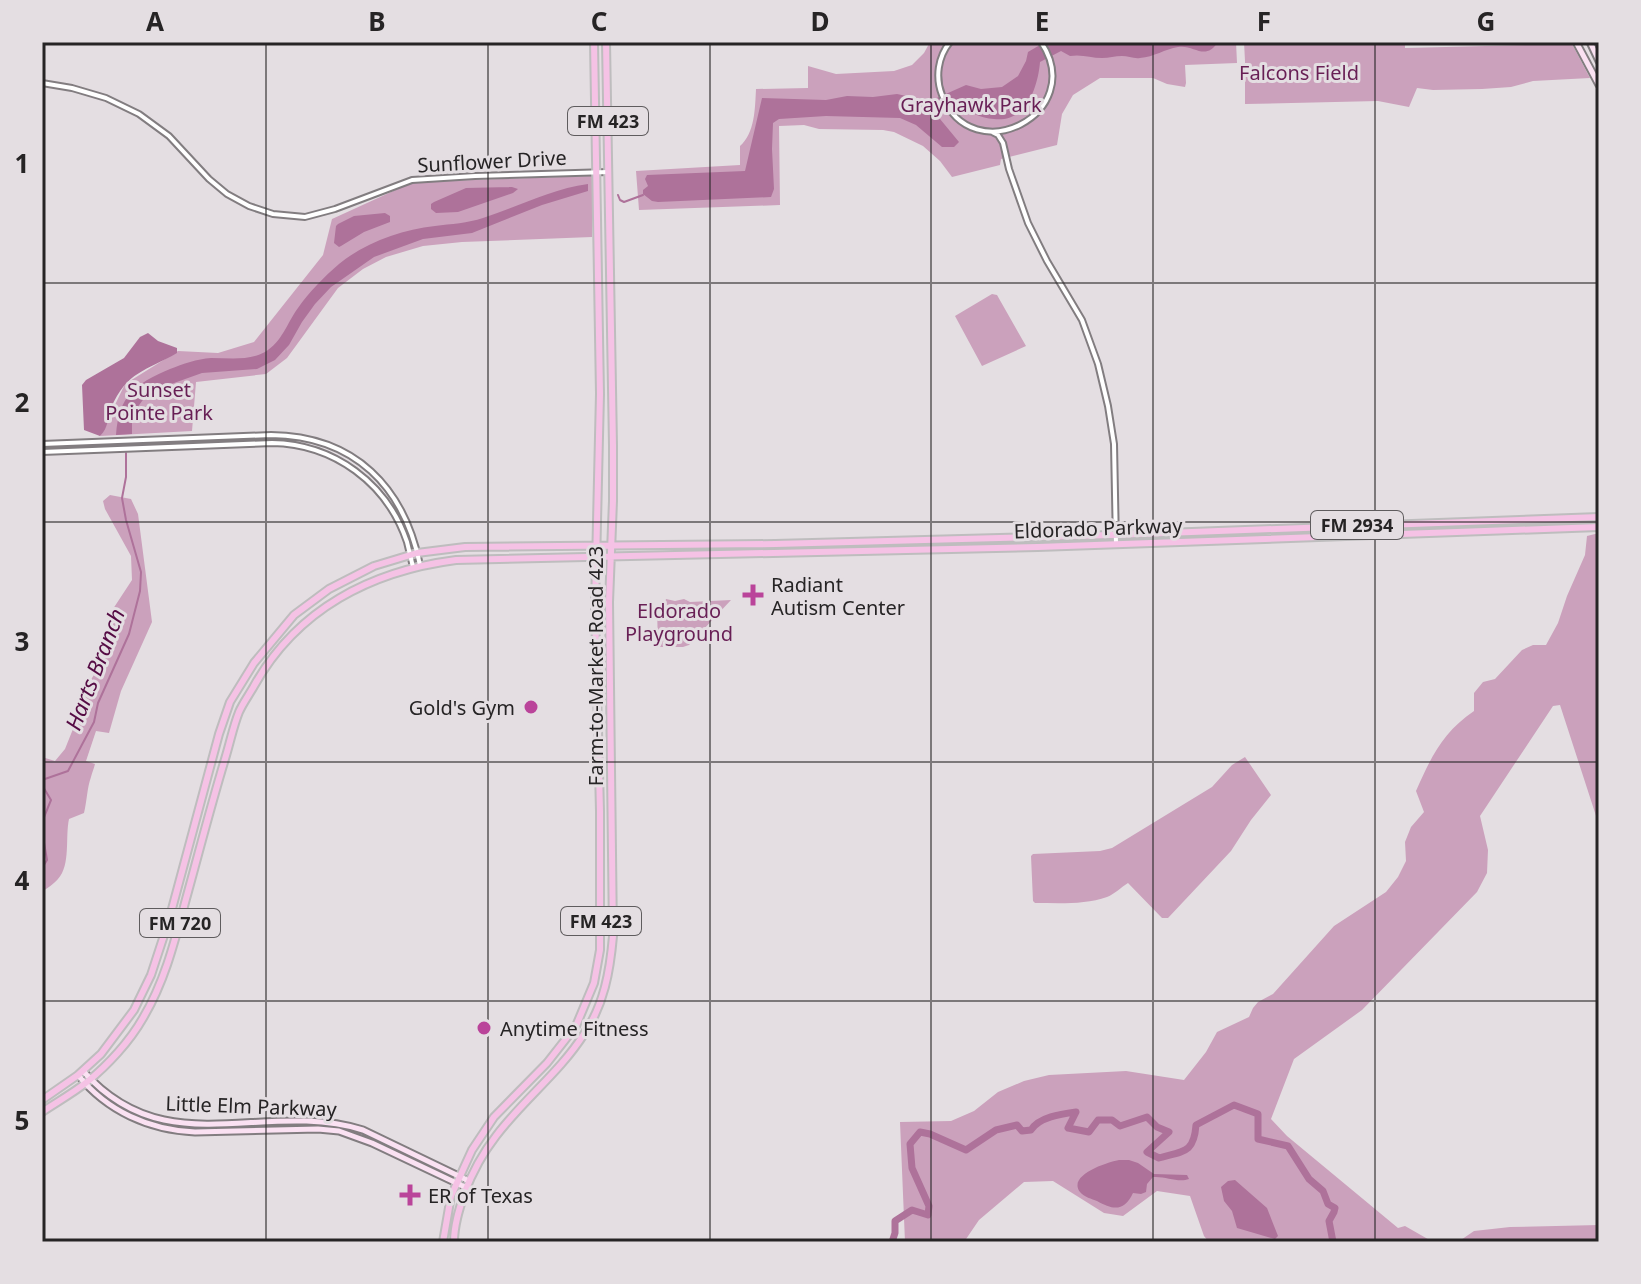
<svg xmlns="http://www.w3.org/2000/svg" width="1641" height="1284" viewBox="0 0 1641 1284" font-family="'Noto Sans',sans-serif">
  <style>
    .green { fill: #cba1bc }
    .water { fill: #ae729a }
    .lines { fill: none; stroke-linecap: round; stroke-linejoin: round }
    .stream { stroke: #ae729a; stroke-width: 2 }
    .river { stroke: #ae729a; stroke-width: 7 }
    .tertiary-casing { stroke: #827d80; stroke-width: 8 }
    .secondary-casing { stroke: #827d80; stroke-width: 9 }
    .primary-casing { stroke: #bebdbe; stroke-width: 10 }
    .tertiary { stroke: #fff; stroke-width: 4 }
    .secondary { stroke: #fae1f2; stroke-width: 5 }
    .primary { stroke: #f5c2e5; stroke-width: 6 }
    .grid { fill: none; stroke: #262425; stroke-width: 2; stroke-opacity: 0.55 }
    .poi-dot { fill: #ba449a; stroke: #e4dee2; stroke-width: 3 }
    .labels { text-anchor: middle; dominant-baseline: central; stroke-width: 6; stroke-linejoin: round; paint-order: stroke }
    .shield { fill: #e4dee2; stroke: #5f5c5e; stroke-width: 2 }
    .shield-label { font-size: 18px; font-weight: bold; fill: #262425 }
    .park-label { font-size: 20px; fill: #681f55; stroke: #e4dee2 }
    .street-label { font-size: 20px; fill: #262425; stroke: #e4dee2 }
    .poi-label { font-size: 20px; fill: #262425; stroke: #e4dee2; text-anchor: start }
    .water-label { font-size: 22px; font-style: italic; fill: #550b44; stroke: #e4dee2 }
    .neatline { fill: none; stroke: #262425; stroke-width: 3 }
    .grid-label { font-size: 26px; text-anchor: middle; font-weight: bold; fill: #262425 }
  </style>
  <rect width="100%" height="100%" fill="#e4dee2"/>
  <path class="green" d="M930,42H1236L1237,63L1185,65L1186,83L1185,87L1167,84L1153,78H1100L1073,95L1062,114L1057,145L1001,159L1000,165L952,177L940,161L923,146L894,132L883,130L819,129L804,125L779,126L780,205L639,210L636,171L740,165V146C755,133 755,108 756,89L808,88V66L836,74L894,71L912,65L924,53Z
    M1244,42H1405V48L1528,45V42H1571L1590,78L1533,81L1511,87L1482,89L1433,90L1417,88L1409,107L1378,101L1245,104V61Z
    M592,176V237L462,242L423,246L386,257L363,269L338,288L287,358L266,374L196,382L192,431L100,436L125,384L178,351L218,353L254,342L323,255L332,219L413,182Z
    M992,294L997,295L1026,346L982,366L955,316Z
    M110,495L131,499L138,514L152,622L121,691L109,733L96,731L86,761L95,764C94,768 92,773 91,777C87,788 87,801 84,813L69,819C65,837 71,865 58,879C54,884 47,888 42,892V757L55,761L65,749L75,724L79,698L110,650L109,615L132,580L131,556L105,509L103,501Z
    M1595,534H1599V825L1560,705L1553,706L1480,816L1488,850L1487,873L1477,892L1362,1010L1294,1059L1271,1119L1287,1136L1398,1228L1405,1226L1433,1242H1209L1204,1236L1190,1196L1157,1191L1123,1216L1104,1213L1053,1181L1024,1182L979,1220L964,1242H905L900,1122L951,1121L974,1111L998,1092L1024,1081L1049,1075L1126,1071L1184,1080L1206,1052L1217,1032L1249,1017L1253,1008L1258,1002L1273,994L1334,926L1386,892L1398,877L1406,861L1405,842L1411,827L1424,812L1416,791C1431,757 1443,732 1474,711V693L1483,682L1495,679L1522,650L1533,645H1546L1558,623L1567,596L1585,555L1587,536Z
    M666,599L675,601L684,599L690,602L731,600L689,645L683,647H658L657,608L664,606Z
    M1245,757L1271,795L1251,820L1231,851L1168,918H1162L1128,883C1121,887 1115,894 1107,897C1085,905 1058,903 1035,903L1033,901L1031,856L1033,854L1100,851L1112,848L1212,787L1232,765Z
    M1599,1225V1242H1458L1474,1231L1510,1227Z"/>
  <path class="water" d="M1045,42H1218C1205,62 1194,44 1178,47C1165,49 1154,57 1140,58C1134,59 1128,56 1122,56C1115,56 1109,58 1102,58C1091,58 1082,54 1070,56L1061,51L1040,62C1038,87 1026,123 994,119C980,118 971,114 962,102L941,111L940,119L959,142L954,147H942L916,125L900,118L826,116L779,119L773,123L772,149L774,189L771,197L658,202L652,201L643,194V190L648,186L645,179L647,175L745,171L762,98L826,100L847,96L873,97L897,94L930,101L966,85L981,89L1002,87L1018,76L1026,61L1028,52Z
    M588,184V191L542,205L472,233L423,239L374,257L331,287L315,304L302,322L289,345L275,360L257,369L202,373L160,388L145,397L137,408L132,420V434L116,435C119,395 135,384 170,369C183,364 197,359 211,358C229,358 249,361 265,352C282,342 287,323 298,308C309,292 324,277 339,264C366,242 401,230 435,226C451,224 468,223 483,218C518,207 551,189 588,184Z
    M512,187L518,189L513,193L458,212L436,213L431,209V204L434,202L466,188Z
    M385,213L390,216V222L364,232L341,246L339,247L334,243L336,226L338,224L354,216Z
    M148,333L158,341L177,348V353C146,371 127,371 111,408C107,419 109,427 100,436L84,430L82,385L86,380L124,358L140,337Z
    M1119,1160H1129L1138,1163L1154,1174L1187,1175L1189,1179C1178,1183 1166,1176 1153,1177L1147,1184L1146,1192L1141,1194L1133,1193C1124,1212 1113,1210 1097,1201C1092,1199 1084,1197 1080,1192C1067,1175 1108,1162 1119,1160Z
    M1235,1180L1267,1208L1278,1236L1275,1239L1237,1228L1232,1211L1224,1201L1221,1187L1228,1181Z"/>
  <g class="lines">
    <path class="stream" d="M618,195L620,200L624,202L643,195
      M42,780L68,771L94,722L98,703L129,634L140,591L141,572L126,520L122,498L126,477V453
      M42,785L51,800L42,822
      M42,831L47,860L42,868"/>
    <path class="river" d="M892,1242L895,1233V1221L912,1210L928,1215L929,1206L912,1168L910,1144L920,1132L930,1134L966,1150L996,1130L1017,1125L1022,1131L1031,1130C1039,1117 1061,1114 1076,1112L1068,1128L1089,1132L1098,1120H1112L1120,1126L1147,1117L1157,1127L1169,1132L1147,1152L1159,1158C1184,1151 1194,1153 1196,1125L1234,1105L1258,1114V1139L1288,1146L1309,1179L1323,1191L1328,1204L1335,1208L1334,1212L1329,1221L1333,1242"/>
    <g class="tertiary-casing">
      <path id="tertiary" d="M950,42C938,57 935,77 942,95C972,172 1089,114 1041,42
        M42,83L72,88L106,98L139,114L169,136L209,179L227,194L249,206L273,214L305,217L335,209L412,180L475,176L609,172
        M992,132L998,135L1003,143L1009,169L1028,223L1047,261L1082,320L1098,364L1108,406L1114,444L1116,544
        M42,444L271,435C355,436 404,487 420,565
        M42,452L272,443C334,444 387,483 407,542C409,550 411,559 413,567"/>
    </g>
    <g class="secondary-casing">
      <path id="secondary" d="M1576,42L1599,85
        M1590,42L1599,61
        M83,1071C166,1165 263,1099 363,1130L469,1181
        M78,1075C107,1111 149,1130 195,1132L318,1129L339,1131L372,1143L467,1188"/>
    </g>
    <g class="primary-casing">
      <path id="primary" d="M42,1100L78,1075L101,1054L134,1010L151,975L169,920L219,734L230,702L254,663L294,615L329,589L374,566L417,553L465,547L775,544L1111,535L1599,517
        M42,1112C57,1102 73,1093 87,1082C108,1065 130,1041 143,1018C165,981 175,940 186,899C199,852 211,805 225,759C230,743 233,727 239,712C243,703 249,695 254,686C297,609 371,571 456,560L1038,547L1599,527
        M443,1242L451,1196L472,1150L494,1117L547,1063L576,1026L594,983L600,950V811L595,607L600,394L594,42
        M454,1242C454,1226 459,1210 464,1194C472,1173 482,1154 496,1136C523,1100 560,1072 584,1034C604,1005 610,971 613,936L609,602L613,501V446L606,42"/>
    </g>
    <use href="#tertiary" class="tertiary"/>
    <use href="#secondary" class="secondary"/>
    <use href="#primary" class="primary"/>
  </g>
  <path class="grid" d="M266,42V1242M488,42V1242M710,42V1242M931,42V1242M1153,42V1242M1375,42V1242M42,283H1599M42,522H1599M42,762H1599M42,1001H1599"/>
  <g class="poi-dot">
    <path d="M749 583h8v8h8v8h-8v8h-8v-8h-8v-8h8z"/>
    <circle cx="531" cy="707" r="8"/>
    <circle cx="484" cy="1028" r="8"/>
    <path d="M406 1183h8v8h8v8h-8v8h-8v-8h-8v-8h8z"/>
  </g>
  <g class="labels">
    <g class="shield">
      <rect x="568" y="107" width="80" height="28" rx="6"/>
      <rect x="1311" y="511" width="92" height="28" rx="6"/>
      <rect x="561" y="907" width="80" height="28" rx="6"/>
      <rect x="140" y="909" width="80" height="28" rx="6"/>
    </g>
    <g class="shield-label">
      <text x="608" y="121">FM 423</text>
      <text x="1357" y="525">FM 2934</text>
      <text x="601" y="921">FM 423</text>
      <text x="180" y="923">FM 720</text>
    </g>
    <g class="park-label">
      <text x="1299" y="72">Falcons Field</text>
      <text x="971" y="104">Grayhawk Park</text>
      <text x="159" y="389">Sunset<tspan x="159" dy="23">Pointe Park</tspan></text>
      <text x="679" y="610">Eldorado<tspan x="679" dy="23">Playground</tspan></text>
    </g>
    <g class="street-label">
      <text transform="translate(492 161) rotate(-3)">Sunflower Drive</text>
      <text transform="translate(1098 528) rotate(-2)">Eldorado Parkway</text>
      <text transform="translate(595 666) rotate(-90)">Farm-to-Market Road 423</text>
      <text transform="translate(251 1106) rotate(2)">Little Elm Parkway</text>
    </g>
    <g class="poi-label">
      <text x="771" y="584">Radiant<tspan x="771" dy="23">Autism Center</tspan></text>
      <text x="515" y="707" text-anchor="end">Gold's Gym</text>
      <text x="500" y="1028">Anytime Fitness</text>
      <text x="428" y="1195">ER of Texas</text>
    </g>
    <g class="water-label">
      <text transform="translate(94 669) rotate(-69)">Harts Branch</text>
    </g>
  </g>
  <rect width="1641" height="1284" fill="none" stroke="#e4dee2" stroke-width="88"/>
  <rect x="44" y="44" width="1553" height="1196" class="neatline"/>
  <g class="grid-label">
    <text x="155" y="31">A</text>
    <text x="377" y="31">B</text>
    <text x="599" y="31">C</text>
    <text x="820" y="31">D</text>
    <text x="1042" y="31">E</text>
    <text x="1264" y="31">F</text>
    <text x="1486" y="31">G</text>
    <text x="22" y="173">1</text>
    <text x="22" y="412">2</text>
    <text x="22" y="651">3</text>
    <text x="22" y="890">4</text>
    <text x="22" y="1130">5</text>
  </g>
</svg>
